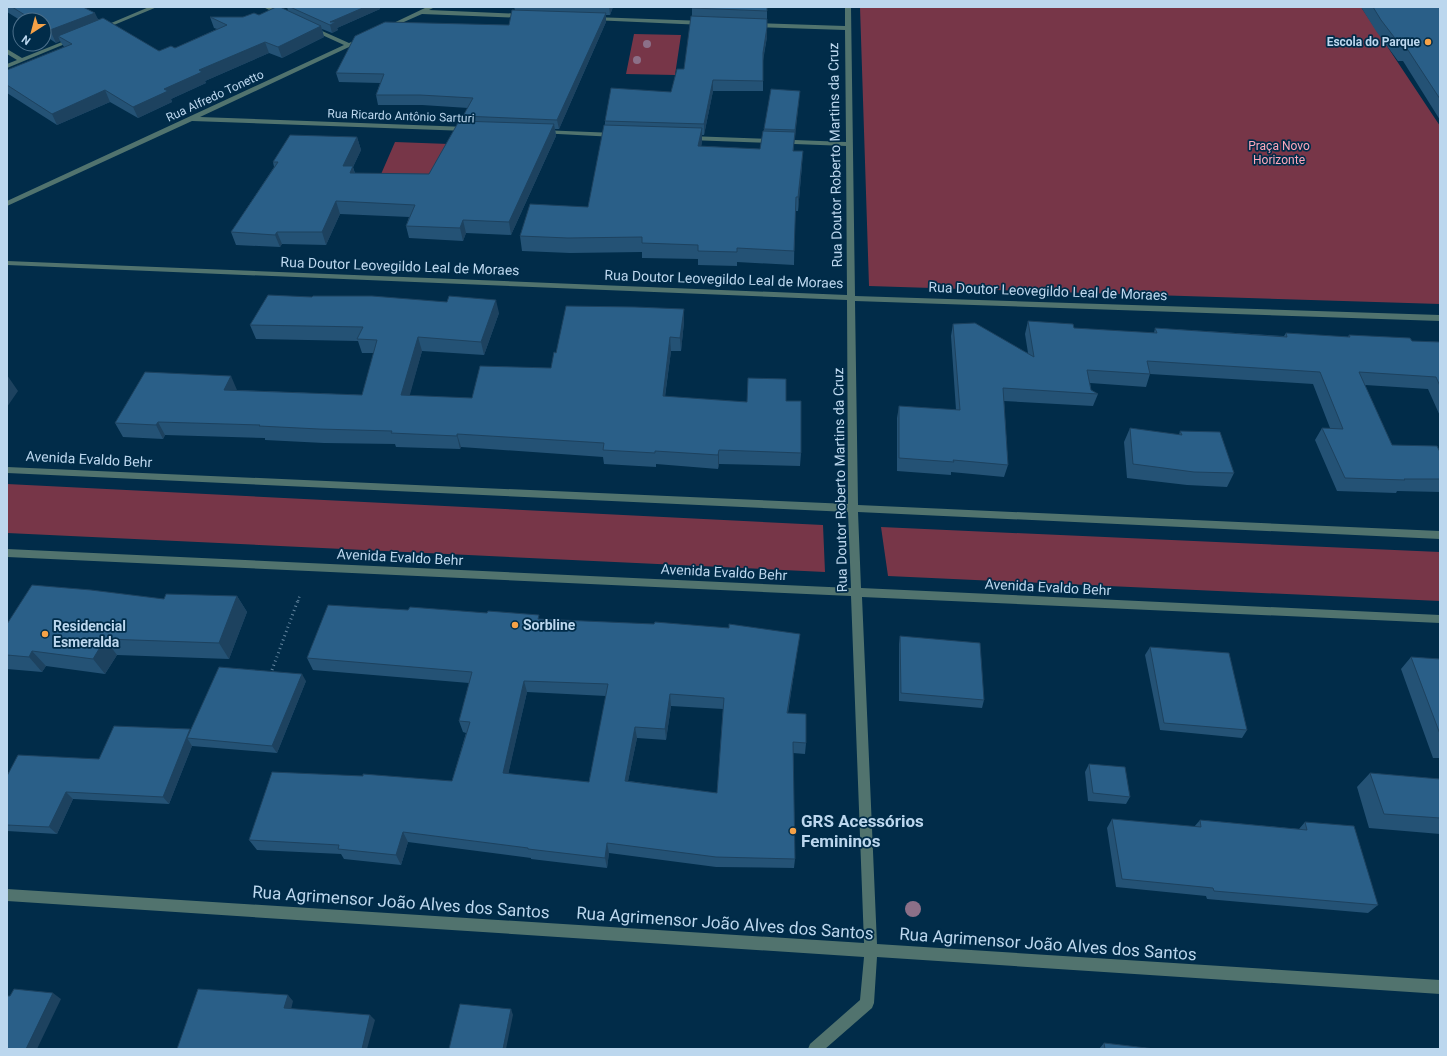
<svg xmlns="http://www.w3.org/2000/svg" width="1447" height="1056" viewBox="0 0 1447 1056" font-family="Roboto,sans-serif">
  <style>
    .green { fill: #773648 }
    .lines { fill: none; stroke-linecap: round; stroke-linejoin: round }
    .path-far1 { stroke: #63859f; stroke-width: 2.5; stroke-dasharray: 1 2.5; stroke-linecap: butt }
    .path { stroke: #63859f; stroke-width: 3; stroke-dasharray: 1 3.5; stroke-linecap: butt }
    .minor { fill: #51736e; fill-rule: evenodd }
    .tree { fill: #8c7088 }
    .wall { fill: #245275; fill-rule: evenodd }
    .shaded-wall { fill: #1d425f }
    .building { fill: #2a5f88; stroke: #1d425f; fill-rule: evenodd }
    .poi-dot { fill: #f6a247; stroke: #012c49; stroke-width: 1.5 }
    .labels { text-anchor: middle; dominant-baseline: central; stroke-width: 3.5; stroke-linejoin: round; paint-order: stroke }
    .far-poi-label { font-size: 12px; font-weight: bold; fill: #bcd7ee; stroke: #012c49; text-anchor: end }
    .far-street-label { font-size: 12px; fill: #bcd7ee; stroke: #012c49 }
    .far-park-label { font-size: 12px; fill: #fda7bb; stroke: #012c49 }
    .street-label { font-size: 14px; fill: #bcd7ee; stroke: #012c49 }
    .poi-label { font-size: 14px; font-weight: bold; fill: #bcd7ee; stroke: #012c49; text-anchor: start }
    .near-poi-label { font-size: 17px; font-weight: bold; fill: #bcd7ee; stroke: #012c49; text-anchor: start }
    .near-street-label { font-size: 17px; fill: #bcd7ee; stroke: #012c49 }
  </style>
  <rect width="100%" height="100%" fill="#012c49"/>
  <path class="green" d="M860,7H1361L1440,126V304L869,286Z
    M634,34L681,35L675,75L626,74Z
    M395,142L449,144L428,197L372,195Z
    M7,484L823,525L825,572L7,533Z
    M881,527L1440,552V601L888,576Z"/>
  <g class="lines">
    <path class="path-far1" d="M298,601L300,595"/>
    <path class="path" d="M272,670L298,600"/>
    <path class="minor" d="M149,7H157L102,30L97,29Z
      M263,7H271L287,15L282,16Z
      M427,7H435L429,10L524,14L527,16L524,18L422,14L388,29L383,28Z
      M845,7H851L855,296L1440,315V321L855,301L858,505L1440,531V539L858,512L861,588L1440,615V623L862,597L877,944L1440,980V994L877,957L874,1003L872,1008L825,1049H808L810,1044L860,1000L864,957L7,901V889L864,943L851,596L7,557V549L851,588L848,512L7,473V467L848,504L847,300L7,265V261L847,295L846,146L689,140L685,138L689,136L846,142L845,30L754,27L751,25L754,23L845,26Z
      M594,17L704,21L707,23L704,25L592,20V18Z
      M311,26L349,43L363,37L366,39L200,117L467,127L470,129L467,131L192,121L7,206V201L344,45L309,29V27Z
      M72,38L77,39L7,68V64L17,60L7,54V49L22,58Z
      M541,130L615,133L619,135L615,137L539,133L538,132Z"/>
  </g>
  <g class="tree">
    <circle cx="647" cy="44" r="4"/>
    <circle cx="637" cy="60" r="4"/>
    <circle cx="913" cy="909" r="8"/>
  </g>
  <path class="wall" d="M7,7H83L98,19L159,51L175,48L217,29L214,28L210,17H243L288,11L287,7H379L380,9L337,28L338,30L332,33L322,29L324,37L282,58L269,53L205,81L206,83L171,99L172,102L138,118L110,102L57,125L7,93V70L64,47L60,41L56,43L44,35V20H20L7,12Z
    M514,7H613L610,15H606V22L559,129H555L556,136L511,235L466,233L463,241L409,238L406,226L409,217L340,214L326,245L282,244L280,247L236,245L231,232L274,167L273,162L357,137L361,150L353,167L355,173L429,174L464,121L463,116L468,108L422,105H378L376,95L380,83L339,82L336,73L509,25L515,10Z
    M692,7H767V37L763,61V91H713L704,135H702V142L701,146L760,149L764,129L799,99L793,151L802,165L798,211H795L794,265L737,262V266L698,265V259L642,258V252L570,253L522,251L520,236L588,207L605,125V121L671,92L684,69L692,16Z
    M1361,7H1440V120L1403,61H1398L1376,31Z
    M499,313L484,355L422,351L409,396L472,398L551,368L556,353L684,322L681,351H671L665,397L747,402L786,401L801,453L800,466L719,464L718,469L656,464V467L604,464L603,457L461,447L460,449L396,447L395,444L324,443L265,440V438L165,435L163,439L123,437L115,423L237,390L362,395L374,353H362L358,341L256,339L250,325Z
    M1028,321L1074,328L1154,333L1155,328L1284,336L1286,333L1348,337L1349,335L1412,341L1440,342V416L1428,389L1365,385L1392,445L1440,452V492L1397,491L1396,493L1337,491L1315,440L1322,428H1330L1313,384L1150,374L1146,387L1090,383L1091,390L1098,394L1093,406L1004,401L1008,465L1004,477L951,472V475L897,471V418L899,406L956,410L951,336L953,324L1028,353L1025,334Z
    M1130,428L1179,435L1180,431L1234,473L1227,487L1187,485L1127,478L1124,442Z
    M237,596L247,612L229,659L117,655L105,674L46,666L42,672L7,669V624L164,599Z
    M540,619L800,634L798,646L788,713L806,743L805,754L793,753L795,859L794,868L716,867L609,853L607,868L531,859V858L408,842L401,865L344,859L341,854L257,850L249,840L452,781L466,733L463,732L459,721L469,683L313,670L307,658ZM527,692L606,696L589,782L508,774ZM671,706L723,709L717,793L628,781L637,738L666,740Z
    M900,636L984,700L982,708L899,701V644Z
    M1150,647L1247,730L1242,738L1160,730L1145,655Z
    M1411,657L1440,659V758H1433L1401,669Z
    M306,681L277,753L192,746L169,804L73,799L57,834L7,831V776L99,759L190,729L191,730Z
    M1089,764L1130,797L1126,804L1088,801L1085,772Z
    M1370,773L1440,779V834L1369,828L1357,787Z
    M1112,819L1194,827L1200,820L1299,829L1305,822L1378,905L1368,913L1207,899L1206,896L1116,887L1107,828Z
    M1104,1043L1155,1049H1099Z"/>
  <path class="shaded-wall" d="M365,7H379L380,9L337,28L338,30L332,33L330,25V22Z
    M609,7H613L610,15Z
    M95,13L101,25L58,36L60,41L56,43L50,30Z
    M606,13V22L559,129L557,120Z
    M321,26L324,37L282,58L278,47Z
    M767,27V37L762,63L763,53Z
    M265,42L269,53L205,81L206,83L171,99L172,102L138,118L133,107L164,89L199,70Z
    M713,80V91L704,135V124Z
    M105,90L110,102L57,125L52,114Z
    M800,91L799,99L795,139V130Z
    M554,124L556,136L511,235L509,222Z
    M702,128V142L699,160L698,146Z
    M795,132L794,146L792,165L793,151Z
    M357,137L361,150L353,167L356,179L343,166Z
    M803,151L802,165L798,211V197Z
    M336,201L340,214L326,245L322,232Z
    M463,220L466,233L463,241L460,228Z
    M277,232L282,244L280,247L275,235Z
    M496,300L499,313L484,355L481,342Z
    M684,309V322L681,351L680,338Z
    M418,337L422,351L406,409L401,395Z
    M670,337L671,351L663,410V396Z
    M7,375L18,391L7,407Z
    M231,376L237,390L230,404L224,390Z
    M158,422L165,435L163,439L156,425Z
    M457,434L461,447L460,449L457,436Z
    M719,450V464L718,469V455Z
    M237,596L247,612L229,659L219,643Z
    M800,634L798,646L786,724L787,713Z
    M105,639L117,655L105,674L93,659Z
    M32,651L46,666L42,672L29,657Z
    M302,674L306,681L277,753L272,746Z
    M524,681L527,692L506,784L503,773Z
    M670,694L671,706L666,740L665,729Z
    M635,727L637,738L626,791L625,781Z
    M190,729L196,737L187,738L192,746L169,804L163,797Z
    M66,792L73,799L57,834L49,827Z
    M403,832L408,842L401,865L396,855Z
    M607,843L609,853L607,868L605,858Z
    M53,993L61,999L37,1049H26Z
    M288,995L293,1001L290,1014L284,1008Z
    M511,1009L513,1015L506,1049H503Z
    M370,1015L375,1020L367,1049H362Z"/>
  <path class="building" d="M12,7H83L95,13L50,30L44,27V20H33Z
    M276,7H280L321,26L278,47L265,42L199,70L202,72L164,89L168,91L133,107L105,90L52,114L7,85V70L72,44L58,36L103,18L159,51L171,46L175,48L227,25L210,17H243L254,13L259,15Z
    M290,7H365L330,22H336L330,25Z
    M692,7H767V11L692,8Z
    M1373,7H1440V99L1408,50H1404L1381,20Z
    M512,10L606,13L557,120L463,116L473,98L420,95H376L384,74L336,73L355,36L385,22L509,25Z
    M691,16L767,19V27L763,53V81L713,80L704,124L605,121L611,88L671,92L677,69H684Z
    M771,89L800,91L795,130L764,129Z
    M459,121L554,124L509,222L463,220L460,228L406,226L415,205L336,201L322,232H277L275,235L231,232L278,162H273L290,135L357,137L343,166H353L350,173L429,174Z
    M604,125L702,128L698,146L760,149L763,131L795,132L793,151H803L798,197H796L794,251L737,248V252L698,251V245L642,243V237L568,238L520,236L530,204L588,207Z
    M268,295L312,297L313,296H372L447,302L449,296L496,300L481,342L418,337L401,395L472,398L480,366L551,368L554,352L556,353L566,306L635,307L684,309L680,338L670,337L663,396L747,402L748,378L786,379V401H801V453L719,450L718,455L655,451V453L603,450L604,443L457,434V436L391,433L392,431L319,429L259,426L260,425L158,422L156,425L115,423L145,372L231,376L224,390L362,395L377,340L357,339L363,327L250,325Z
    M1028,321L1073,324L1074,328L1157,333L1155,328L1287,337L1286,333L1350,337L1349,335L1410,338L1412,341L1440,342V386L1436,377L1359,372L1392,445L1437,446L1440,452V479H1404L1405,480L1345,478L1322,428L1343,429L1320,372L1147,361L1150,374L1087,370L1091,390L1098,394L1003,388L1008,465L953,460L954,462L899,458V406L960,410L953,324L975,323L1034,357Z
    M1130,428L1182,435L1180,431L1220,432L1234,473L1194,472L1133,464Z
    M32,585L91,590L164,599L166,594L237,596L219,643L105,639L93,659L32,651L29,657L7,655V624Z
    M328,605L408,610L410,607L487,613L488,611L539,615L538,619L654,624L655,622L729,628V624L800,634L787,713L806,714V743L793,742L795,859L716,857L607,843L605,858L528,849V848L403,832L396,855L338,849L339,845L249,840L272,772L363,776V774L452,781L470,722L459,721L472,672L307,658ZM524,681L608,684L589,782L503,773ZM670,694L724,698L717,793L625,781L635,727L665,729Z
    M900,636L980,643L984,700L901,693Z
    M1150,647L1229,653L1247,730L1164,723Z
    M1411,657L1440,659V734Z
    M219,667L302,674L272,746L187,738Z
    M114,726L190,729L163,797L66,792L49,827L7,825V776L18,755L99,759Z
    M1089,764L1125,767L1130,797L1093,793Z
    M1370,773L1440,779V818L1384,814Z
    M1112,819L1201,827L1200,820L1307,830L1305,822L1354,826L1378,905L1214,891L1213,888L1122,879Z
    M14,989L53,993L26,1049H7V996H10Z
    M198,989L288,995L284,1008L370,1015L362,1049H177Z
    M460,1004L511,1009L503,1049H449Z
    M1104,1043L1155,1049H1105Z"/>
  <g class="poi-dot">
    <circle cx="1428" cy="42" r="4"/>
    <circle cx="515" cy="625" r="4"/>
    <circle cx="45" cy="634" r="4"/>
    <circle cx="793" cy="831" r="4"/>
  </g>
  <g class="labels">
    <g class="far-poi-label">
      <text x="1420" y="42">Escola do Parque</text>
    </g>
    <g class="far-street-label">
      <text transform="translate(215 96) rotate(-25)">Rua Alfredo Tonetto</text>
      <text transform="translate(401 116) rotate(2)">Rua Ricardo Antônio Sarturi</text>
    </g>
    <g class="far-park-label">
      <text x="1279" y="146">Praça Novo<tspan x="1279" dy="14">Horizonte</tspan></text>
    </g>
    <g class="street-label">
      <text transform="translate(835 155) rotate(-91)">Rua Doutor Roberto Martins da Cruz</text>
      <text transform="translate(400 266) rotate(2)">Rua Doutor Leovegildo Leal de Moraes</text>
      <text transform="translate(724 279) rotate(2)">Rua Doutor Leovegildo Leal de Moraes</text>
      <text transform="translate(1048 291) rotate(2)">Rua Doutor Leovegildo Leal de Moraes</text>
      <text transform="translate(89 459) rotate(3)">Avenida Evaldo Behr</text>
      <text transform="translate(840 480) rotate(-91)">Rua Doutor Roberto Martins da Cruz</text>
      <text transform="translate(400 557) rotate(3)">Avenida Evaldo Behr</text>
      <text transform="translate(724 572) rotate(3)">Avenida Evaldo Behr</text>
      <text transform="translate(1048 587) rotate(3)">Avenida Evaldo Behr</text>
    </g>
    <g class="poi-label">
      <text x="523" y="625">Sorbline</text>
      <text x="53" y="626">Residencial<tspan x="53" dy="16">Esmeralda</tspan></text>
    </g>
    <g class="near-poi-label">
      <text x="801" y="821">GRS Acessórios<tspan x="801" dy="20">Femininos</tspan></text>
    </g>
    <g class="near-street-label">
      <text transform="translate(401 902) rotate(4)">Rua Agrimensor João Alves dos Santos</text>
      <text transform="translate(725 923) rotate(4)">Rua Agrimensor João Alves dos Santos</text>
      <text transform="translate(1048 944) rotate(4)">Rua Agrimensor João Alves dos Santos</text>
    </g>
  </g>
  <rect width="1447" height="1056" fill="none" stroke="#bcd7ee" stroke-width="16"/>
  <g transform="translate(32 32) rotate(216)"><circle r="19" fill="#012c49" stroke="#4c708b"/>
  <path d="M0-3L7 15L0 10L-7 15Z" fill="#f6a247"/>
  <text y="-6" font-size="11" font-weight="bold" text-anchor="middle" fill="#bcd7ee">N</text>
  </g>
</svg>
